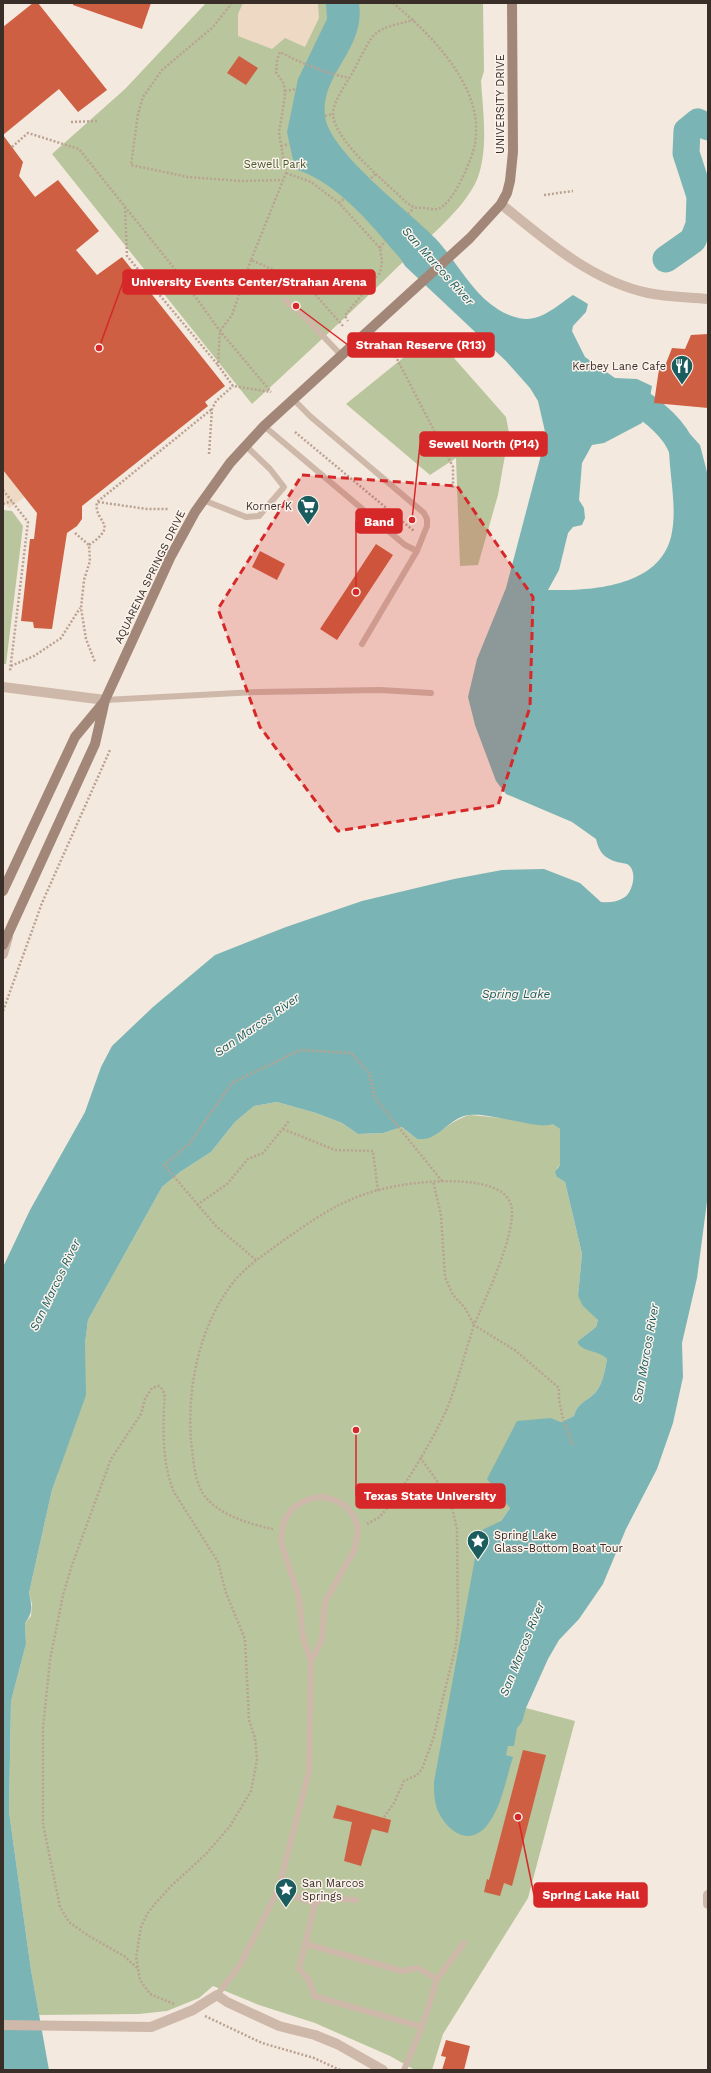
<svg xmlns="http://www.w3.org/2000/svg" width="711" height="2073" viewBox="0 0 711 2073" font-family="'Work Sans',sans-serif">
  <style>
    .green { fill: #b9c59c }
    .plaza { fill: #edd9c4 }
    .water { fill: #7bb4b4 }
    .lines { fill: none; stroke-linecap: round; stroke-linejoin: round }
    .river { stroke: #7bb4b4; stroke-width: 27 }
    .building { fill: #ce5f42 }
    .path { stroke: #baa292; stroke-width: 2.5; stroke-dasharray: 2 2; stroke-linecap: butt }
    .service { stroke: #ceb8a9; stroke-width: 6 }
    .minor { stroke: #ceb8a9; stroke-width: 10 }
    .tertiary { stroke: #ceb8a9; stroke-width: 10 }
    .secondary { stroke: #a28779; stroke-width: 10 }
    .marked { fill: #d62828; fill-opacity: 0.2; stroke: #d62828; stroke-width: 3; stroke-dasharray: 8 5; stroke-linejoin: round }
    .labels { text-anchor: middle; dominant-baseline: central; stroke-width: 3; stroke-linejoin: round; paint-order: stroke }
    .street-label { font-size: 11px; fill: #3a2e29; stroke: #fbf3eb }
    .park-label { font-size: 11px; fill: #4b5a2b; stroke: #fbf3eb }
    .poi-label { font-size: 11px; fill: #3a2e29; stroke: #fbf3eb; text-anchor: end }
    .water-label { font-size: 12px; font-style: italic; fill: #1b5d5f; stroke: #fbf3eb }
    .leader { fill: none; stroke: #d62828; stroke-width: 1.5 }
    .callout-dot { fill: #d62828; stroke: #fbf3eb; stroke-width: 1.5 }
    .callout { fill: #d62828; stroke: #d62828; stroke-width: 1.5 }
    .callout-label { font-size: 12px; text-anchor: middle; font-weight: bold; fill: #fff }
  </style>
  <rect width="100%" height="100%" fill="#f4e9de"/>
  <path class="green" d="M206,3H483L484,71L481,81C483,111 488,145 479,174C470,204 429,237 407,258C356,308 304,356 252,404L52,154L125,89Z
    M424,341H439L506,417L509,433L498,495L478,565L460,566L456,458L430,475L346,404Z
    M3,510L12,511L23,526L6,664H3Z
    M277,1102L316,1113L342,1123L358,1134L383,1133L402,1127L417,1139C438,1138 450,1120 470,1115L553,1123L560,1129V1165L557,1168V1177L565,1182L582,1254L578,1296L598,1320L596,1327L578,1341V1344C588,1349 600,1351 607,1359C605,1370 603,1384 595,1393C586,1402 578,1402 574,1416L561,1422L550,1418L510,1508L501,1521L526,1708L575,1721L528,1898L443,2034L432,2070H415L390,2056L315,2023L259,2005L213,1986L199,1998L167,2011L139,2014L39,2015L31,1970L9,1812L11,1701L26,1644L25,1623L31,1616L32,1604L29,1593L52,1490L58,1473L85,1344L88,1320L162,1187L180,1172L211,1152L235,1122L254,1106Z"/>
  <path class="plaza" d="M243,3H316L318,4L319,18L305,47L285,38L272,49L238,36V14Z
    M3,470L25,497L9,508L3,500Z"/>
  <path class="water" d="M326,3H359C366,50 320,73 325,116C329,152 409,211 435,238C457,261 471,293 499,310C505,314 518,319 525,319C543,320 559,304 573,295L588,304L586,312L573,326L572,331L585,357L615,378L637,379L652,386L648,408L642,423L604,443L592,445L582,463L579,500L584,508L585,518L582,525L573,527L568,533L559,570L548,590C592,591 663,587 672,532C677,504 669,474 669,446L690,434L700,445L708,476V1194L697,1278L682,1343L683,1377L673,1423L657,1469L626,1529L603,1584L579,1619L559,1640L548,1659L526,1708L522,1722L517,1728L514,1746H508L506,1755L513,1757C506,1778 502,1806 488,1824C470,1848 447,1832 437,1809C434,1800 434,1791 434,1782L480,1531L501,1521L510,1508L487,1479L517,1421L551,1418L561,1422L574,1416C578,1402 586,1402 595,1393C603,1384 605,1370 607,1359C599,1350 586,1353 578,1344V1341L596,1327L598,1320L583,1306L578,1296L582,1254L565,1182L557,1177L555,1172L560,1165V1129L553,1124C538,1130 491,1112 469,1115C453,1117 444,1132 429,1138C426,1139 421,1139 417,1139L402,1127L383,1133L358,1134L342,1123L316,1113L277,1102L254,1106L235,1122L211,1152L180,1172L162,1187L88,1320L85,1344L86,1395L52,1490L29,1593C32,1606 33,1613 25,1623L26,1644L11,1701L9,1812L31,1970L49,2070H3V1267L30,1210L85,1112L101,1067L112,1046L153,1007L215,955L286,927L362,901L454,879L502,870L544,869L580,883L601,902C609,903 617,902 625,897C633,891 638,870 627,864C624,863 620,863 617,862C604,858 599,852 596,839L572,822L506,794L496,781L475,725L468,697L477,659L506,588L546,436L538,401L530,388L506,361L405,266L400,258C370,224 340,184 295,169L287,132L298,79L327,19Z"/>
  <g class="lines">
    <path class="river" d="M666,259L693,240L699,225L700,196L686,153L687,131L698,122L708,127
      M614,397C621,399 629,399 635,401C643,403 650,410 656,415C678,434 684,447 689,475"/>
  </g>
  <path class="building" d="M33,3H38L107,90L78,112L59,89L3,135L23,162L19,176L35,197L58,180L99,231L76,250L97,275L122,257L225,386L205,402L208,406L82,506V519L77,526L67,533L52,629L34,628L33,622L21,621L30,539H34L37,513L3,470V27Z
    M73,3H151L142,29L73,5Z
    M239,56L258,68L246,85L227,73Z
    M708,334V408L654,403L659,369L665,366L672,348L685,349L691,335Z
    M376,544L393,555L337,640L320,629Z
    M260,551L285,564L277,580L252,567Z
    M523,1750L546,1755L512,1886L504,1883L500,1896L484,1892L487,1879L489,1880Z
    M337,1805L391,1820L388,1833L372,1829L361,1866L344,1861L352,1822L333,1818Z
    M446,2040L470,2046L464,2070H442L446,2057L441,2056Z"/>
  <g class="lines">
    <path class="path" d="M232,3L213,27L162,70L143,97L138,114L131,165L188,177L241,181L283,180
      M393,3C426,30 468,72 475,116C477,124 476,136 475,144C472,159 454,203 438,209C434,210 428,208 423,208C416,208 414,208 407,203C387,183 336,143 333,115C332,102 349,80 355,68C375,30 371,30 414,20
      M285,91L296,89
      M325,116L333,114
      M71,122L97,121
      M281,146L289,144
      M12,147L28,133L79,149L181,277L220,331L271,392
      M286,173L311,182L339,203L380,248L382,261L380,273L346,314L345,316L348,321
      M371,178L377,173
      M544,195L573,191
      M339,203L345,198
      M125,207L127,256L218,365
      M408,214L414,208
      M380,248L385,241
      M251,260L232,315L220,331L218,365L233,386L271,392
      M141,273L242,284
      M343,326L313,292L297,280L251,260L286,173L279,133L285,96L284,84L276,72L277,60L280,52C303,64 325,73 350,78
      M388,346L397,359L453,467V489
      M295,432L414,531
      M209,454L212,409L216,401L233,386
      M3,490L28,522L10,671
      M98,502L147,509H169
      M3,504L12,501
      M75,533L89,545L90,561L84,580L81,608L86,639L95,662
      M89,545C121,523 93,523 97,502L212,409
      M11,666L34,656L61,638L80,608
      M3,1011L42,903L110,750
      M283,1129L335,1150L373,1151L378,1191
      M197,1205L227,1184L248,1159L263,1153L289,1121
      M256,1260L216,1226L164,1165L189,1144L232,1083L300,1050L351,1053L369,1073L375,1098L442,1181
      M367,1524C370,1522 375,1520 378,1518C397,1502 442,1425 450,1401C459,1376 466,1350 474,1325L465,1308L453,1295L445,1277L441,1215L433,1181
      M273,1529C249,1524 215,1514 202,1492C194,1478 193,1456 191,1441C187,1388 199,1327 232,1284C244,1268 261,1257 277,1245C300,1229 324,1211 350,1200C385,1184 437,1178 475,1183C488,1185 507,1190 511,1205C518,1231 485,1299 474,1325L516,1351L559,1388V1400L563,1419L573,1446
      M384,1817L394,1803L404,1781L417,1775L422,1769L433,1739L456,1645L458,1623L457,1529L453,1512L449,1498L420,1457
      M137,1968L124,1956L89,1936L69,1922L60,1907L43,1824V1728L50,1660L63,1595L72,1565L111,1459L141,1414L145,1399L152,1388L159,1386C167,1392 164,1400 164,1409C163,1437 163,1466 174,1492L218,1562L226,1593L245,1639L249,1720L255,1738L257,1760L251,1791L230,1826L206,1854L170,1887L154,1905L147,1914L141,1927L136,1957L140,1980L150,1994L174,2004
      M205,2016L262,2043L314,2058L340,2070"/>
    <path class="service" d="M285,300L305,317L341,355
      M293,399L311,417L424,513L427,519V526L417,551L362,644
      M264,426L405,545L417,551
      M203,500L246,517L259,516L284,487L270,469L246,446
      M105,700L258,692L380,690L431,693
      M278,1890L315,1904L299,1969L309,1980L314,1996L422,2027
      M315,1904L324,1898L356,1900
      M306,1944L402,1971L418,1968L437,1979
      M217,1995L240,1965L278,1890L309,1772L311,1662L303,1638L299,1597L281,1542L282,1530L285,1519L292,1509L302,1502L313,1498L325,1497L337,1501L347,1507L354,1517L358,1528L355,1549L325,1602L322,1639L311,1662
      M404,2070L422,2027L437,1979L464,1943"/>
    <path class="minor" d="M708,1895V1904
      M3,2025L151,2027L193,2010L217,1995L227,2002L279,2026L315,2035L337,2044L383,2070"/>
    <path class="tertiary" d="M501,204C544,239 591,281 648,293C667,297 688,297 708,299
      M3,687L105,700
      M3,954L8,937"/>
    <path class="secondary" d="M3,891L75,737L104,702
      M3,945L95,744L105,700L117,674L171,556L195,512L230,463L264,426L470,238L501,204L507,193L510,181L513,152L512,3"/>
  </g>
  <path class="marked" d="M302,475L457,486L533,597L530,707L498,805L338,831L260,727L218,609Z"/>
  <defs>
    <g id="restaurant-pin" transform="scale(1.15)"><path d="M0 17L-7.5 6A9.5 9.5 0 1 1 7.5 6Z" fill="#1b5d5f" stroke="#fbf3eb"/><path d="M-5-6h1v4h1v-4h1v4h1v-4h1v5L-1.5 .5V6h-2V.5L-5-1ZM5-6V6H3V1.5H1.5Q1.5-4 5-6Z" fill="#fff"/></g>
    <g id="supermarket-pin" transform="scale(1.15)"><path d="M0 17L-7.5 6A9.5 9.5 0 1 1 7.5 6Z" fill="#1b5d5f" stroke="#fbf3eb"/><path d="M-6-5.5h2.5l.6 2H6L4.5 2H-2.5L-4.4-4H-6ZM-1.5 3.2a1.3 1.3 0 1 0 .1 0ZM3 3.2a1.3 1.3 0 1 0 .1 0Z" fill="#fff"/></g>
    <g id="sight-pin" transform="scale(1.15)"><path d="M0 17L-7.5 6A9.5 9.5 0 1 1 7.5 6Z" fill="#1b5d5f" stroke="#fbf3eb"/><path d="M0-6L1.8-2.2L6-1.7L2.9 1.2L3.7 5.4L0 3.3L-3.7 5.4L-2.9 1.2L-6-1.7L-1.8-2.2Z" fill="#fff"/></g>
  </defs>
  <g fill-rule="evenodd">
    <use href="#restaurant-pin" x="682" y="366"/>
    <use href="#supermarket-pin" x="308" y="506"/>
    <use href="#sight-pin" x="478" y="1541"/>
    <use href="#sight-pin" x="286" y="1889"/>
  </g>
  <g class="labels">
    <g class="street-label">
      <text transform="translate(500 104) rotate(-90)">UNIVERSITY DRIVE</text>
      <text transform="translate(150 577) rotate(-64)">AQUARENA SPRINGS DRIVE</text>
    </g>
    <g class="park-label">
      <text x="275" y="164">Sewell Park</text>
    </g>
    <g class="poi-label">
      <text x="666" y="366">Kerbey Lane Cafe</text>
      <text x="292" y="506">Korner K</text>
      <text x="494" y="1535" text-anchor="start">Spring Lake<tspan x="494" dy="13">Glass-Bottom Boat Tour</tspan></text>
      <text x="302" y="1883" text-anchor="start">San Marcos<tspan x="302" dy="13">Springs</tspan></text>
    </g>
    <g class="water-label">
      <text transform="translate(438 266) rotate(48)">San Marcos River</text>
      <text x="516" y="994">Spring Lake</text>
      <text transform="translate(257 1025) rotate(-35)">San Marcos River</text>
      <text transform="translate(55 1285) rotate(-64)">San Marcos River</text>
      <text transform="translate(646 1353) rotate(-80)">San Marcos River</text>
      <text transform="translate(522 1649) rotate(-68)">San Marcos River</text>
    </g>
  </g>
  <path class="leader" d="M99 348L123 282M296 306L348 345M412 520L420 444M356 592L356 521M356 1430L356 1496M518 1817L534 1895"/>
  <g class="callout-dot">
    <circle cx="99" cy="348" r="4"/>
    <circle cx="296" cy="306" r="4"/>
    <circle cx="412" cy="520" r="4"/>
    <circle cx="356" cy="592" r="4"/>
    <circle cx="356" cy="1430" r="4"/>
    <circle cx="518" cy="1817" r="4"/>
  </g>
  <g class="callout">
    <rect x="123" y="270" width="252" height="24" rx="4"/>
    <rect x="348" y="333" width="146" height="24" rx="4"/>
    <rect x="420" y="432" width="127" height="24" rx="4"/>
    <rect x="356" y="509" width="46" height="24" rx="4"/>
    <rect x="356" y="1484" width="149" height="24" rx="4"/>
    <rect x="534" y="1883" width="113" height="24" rx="4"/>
  </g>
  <g class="callout-label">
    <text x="249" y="286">University Events Center/Strahan Arena</text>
    <text x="421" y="349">Strahan Reserve (R13)</text>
    <text x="484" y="448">Sewell North (P14)</text>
    <text x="379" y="526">Band</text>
    <text x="430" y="1500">Texas State University</text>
    <text x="591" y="1899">Spring Lake Hall</text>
  </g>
  <rect width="711" height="2073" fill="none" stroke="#3a2e29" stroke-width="8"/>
</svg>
